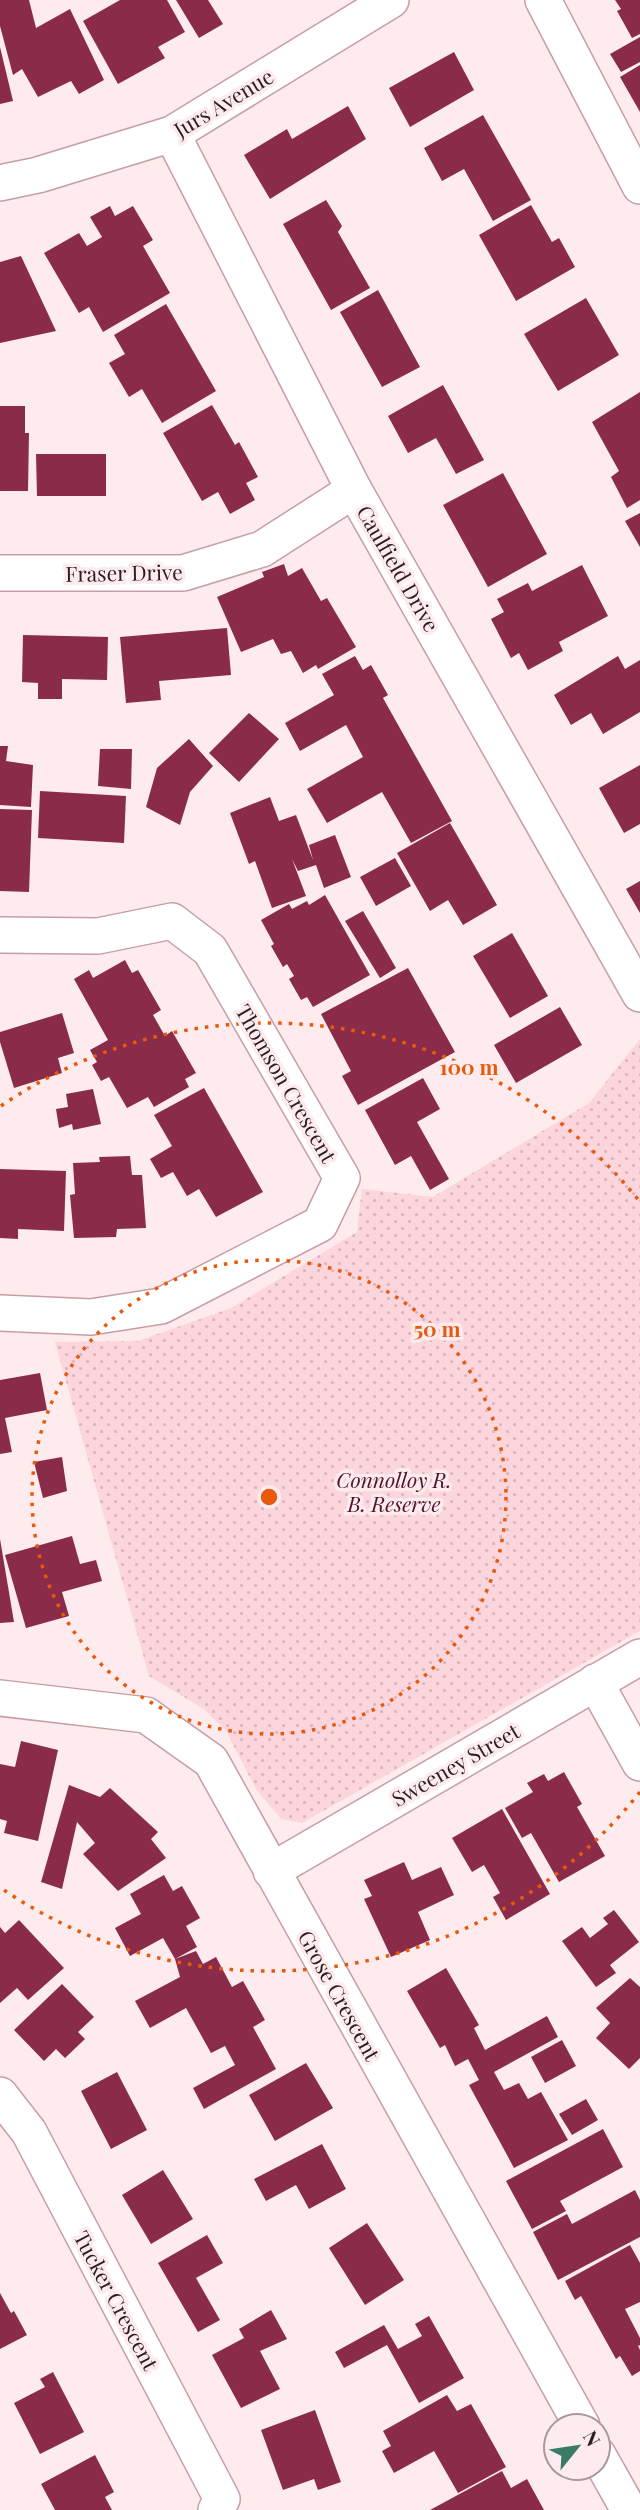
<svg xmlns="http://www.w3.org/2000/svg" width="640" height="2510" viewBox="0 0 640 2510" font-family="'Playfair Display',serif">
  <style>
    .park { fill: url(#park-dots) }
    .building { fill: #8a2c49 }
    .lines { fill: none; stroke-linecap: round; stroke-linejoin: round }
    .minor-casing { stroke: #c79ea6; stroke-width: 38 }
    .minor { stroke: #fff; stroke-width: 35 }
    .ring { fill: none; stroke: #e8590c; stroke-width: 3.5; stroke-dasharray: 3.5 7 }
    .labels { text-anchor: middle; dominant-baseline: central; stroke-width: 7; stroke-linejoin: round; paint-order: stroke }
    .street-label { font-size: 21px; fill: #2d1d21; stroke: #fdebee }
    .park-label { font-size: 21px; font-style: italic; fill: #531328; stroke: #fdebee }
    .centre { fill: #e8590c; stroke: #fdebee; stroke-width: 3.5 }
    .ring-label { font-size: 21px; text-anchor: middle; font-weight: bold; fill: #e8590c; stroke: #fdebee; stroke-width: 7; stroke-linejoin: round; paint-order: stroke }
  </style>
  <defs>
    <pattern id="park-dots" width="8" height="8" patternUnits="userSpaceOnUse" patternTransform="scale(1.75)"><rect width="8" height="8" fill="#fdd5dc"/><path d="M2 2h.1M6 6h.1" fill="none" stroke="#d9b6bc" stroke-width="1.8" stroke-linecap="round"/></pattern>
  </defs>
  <rect width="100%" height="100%" fill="#fdebee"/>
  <path class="park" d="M640,1039V1631L302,1823L281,1819L256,1789L226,1731L204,1709L149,1676L55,1342L138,1341L231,1308L357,1232L362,1189L433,1197L589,1103Z"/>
  <path class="building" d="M0,0H29L36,28L70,9L104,80L79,94L71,81L38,97L22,69L13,75L0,26Z
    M120,0H167L185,32L158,47L165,58L118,84L83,21Z
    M176,0H208L223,24L199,38Z
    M615,0H640V34L632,38L617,11L621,9Z
    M640,37V62L621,72L610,54Z
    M0,47L13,101L0,104Z
    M454,52L474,90L410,127L389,88Z
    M640,65V112L620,77Z
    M348,106L366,139L270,199L244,155L287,129L292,139Z
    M483,115L531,200L493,221L464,169L442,181L424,148Z
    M326,200L342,226L338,232L370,288L331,310L283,224Z
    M531,205L552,242L559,238L575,267L516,301L479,235Z
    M110,206L115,216L133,206L153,240L143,246L170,293L103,332L89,307L79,313L44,253L79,233L87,246L102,237L90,217Z
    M21,256L56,331L0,343V262Z
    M378,290L420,367L382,387L340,312Z
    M586,298L619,355L558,391L524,334Z
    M166,304L216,391L162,423L142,389L129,397L109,363L125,354L114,335Z
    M443,385L484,460L456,474L436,438L408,453L388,416Z
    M640,392V500L627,508L611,477L619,471L592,422Z
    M212,405L235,445L239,442L258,477L246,483L255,500L230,514L218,492L202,501L163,433Z
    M0,406H25V433H29L28,491H0Z
    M36,454H106V496H37Z
    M503,473L547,554L488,587L443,505Z
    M640,513V547L625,521Z
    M284,564L288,576L302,568L321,601L327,598L356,647L318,669L316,665L303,673L291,651L281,654L273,639L241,652L217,597L264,577L262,572Z
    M582,565L608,616L559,642L563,651L528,670L519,653L511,658L491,619L504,612L497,599L528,583L532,591Z
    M227,628L231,675L159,681L161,700L126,703L120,637Z
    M23,635L108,637L107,680L62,679V699H38V683L22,682Z
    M355,656L363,670L371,665L388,695L383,698L452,821L411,843L382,792L327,823L307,789L363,757L346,725L300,751L285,723L334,695L322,674Z
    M618,656L625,669L640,660V712L603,734L591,713L571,725L554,695Z
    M249,713L279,739L239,782L209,753Z
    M189,739L213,766L190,792L180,825L146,807L157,768Z
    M0,746H8L6,761L33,765L31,807L0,805Z
    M100,749H132L131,789L98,786Z
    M640,765V824L624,833L599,788Z
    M40,791L126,796L124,843L38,838Z
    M270,797L279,821L296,815L313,860L309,845L335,835L351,877L324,888L316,865L298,871L292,859L306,896L272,908L255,861L249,864L230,813Z
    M0,809L32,810L29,892L0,891Z
    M450,823L497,905L463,925L448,900L430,911L397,853Z
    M395,858L411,886L376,906L360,877Z
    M640,881V913L626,889Z
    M325,895L370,975L313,1007L307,997L301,1000L289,979L294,976L287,964L283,967L271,946L274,944L261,920L289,904L292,909L307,901L309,905Z
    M363,911L396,968L380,978L345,921Z
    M512,933L548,996L510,1018L473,956Z
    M125,960L132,973L138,970L161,1010L153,1015L165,1036L172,1031L196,1073L185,1079L189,1087L154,1107L148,1097L127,1108L109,1077L101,1081L92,1065L97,1062L90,1050L108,1040L74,979L89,970L93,978Z
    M408,968L455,1052L358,1105L342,1076L351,1071L321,1014Z
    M560,1007L582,1045L516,1083L494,1045Z
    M62,1013L74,1053L58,1058L62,1073L14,1088L0,1042V1032Z
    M423,1078L440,1109L417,1122L449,1179L430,1190L411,1156L395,1165L365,1110Z
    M204,1088L263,1192L216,1217L199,1189L187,1196L173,1172L161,1178L150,1159L172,1146L154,1115Z
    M93,1089L101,1124L73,1130L72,1124L59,1128L56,1109L68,1107L66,1094Z
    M130,1156L132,1175H142L146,1228L117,1229L116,1237L74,1238L70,1195L75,1194L73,1163L100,1162L99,1157Z
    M0,1169L66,1171L64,1231L18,1229V1239L0,1238Z
    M40,1373L47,1410L5,1418L12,1452L0,1454V1380Z
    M62,1457L67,1491L43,1498L34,1462Z
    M72,1536L80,1564L96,1560L102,1581L62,1592L69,1616L26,1628L5,1555Z
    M0,1539L14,1622L0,1623Z
    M21,1741L58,1750L38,1841L4,1833L7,1821L0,1819V1764L15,1767Z
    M564,1772L582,1804L577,1807L605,1856L559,1882L531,1833L522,1838L505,1808L533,1792L527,1783L544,1774L548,1781Z
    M69,1785L100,1797L110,1788L158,1832L151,1839L166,1858L118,1891L83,1854L95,1843L77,1822L62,1889L41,1882Z
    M502,1809L550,1894L506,1920L493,1897L500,1893L484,1865L472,1872L452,1838Z
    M404,1862L412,1880L441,1867L454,1895L418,1912L430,1940L391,1957L364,1899L372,1896L364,1880Z
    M164,1875L173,1891L182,1886L200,1918L186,1926L197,1947L175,1959L196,1951L203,1964L216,1957L232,1987L243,1981L265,2020L253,2027L276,2069L204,2109L193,2088L235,2065L225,2046L211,2053L186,2008L150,2028L135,2001L180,1977L175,1959L163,1938L130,1956L115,1928L141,1914L130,1894Z
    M614,1910L639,1942L610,1965L616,1973L596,1987L562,1941L582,1927L590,1938L608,1924L603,1918Z
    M19,1920L64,1968L28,2000L17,1988L0,2003V1927L5,1933Z
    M446,1968L479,2025L474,2028L485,2050L547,2016L558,2037L494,2072L504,2090L519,2083L528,2099L541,2092L568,2140L514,2168L469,2085L479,2080L468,2059L455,2066L445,2045L440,2048L407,1991Z
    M630,1978L640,1987V2058L629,2069L596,2038L610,2023L596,2008Z
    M62,1984L94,2017L78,2032L85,2039L65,2058L56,2049L44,2061L14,2030Z
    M562,2040L576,2066L545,2083L531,2057Z
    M306,2063L333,2108L275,2141L249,2095Z
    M117,2072L147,2130L111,2149L81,2091Z
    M586,2099L598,2120L572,2135L559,2114Z
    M603,2129L623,2167L560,2201L566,2211L532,2229L506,2181Z
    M322,2144L346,2189L309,2209L296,2185L266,2201L254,2179Z
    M163,2170L193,2219L151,2244L122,2195Z
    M635,2190L640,2200V2237L558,2280L533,2232L567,2214L572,2224Z
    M367,2223L404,2280L365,2305L329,2248Z
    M207,2235L223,2263L196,2278L220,2320L198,2332L158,2263Z
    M630,2245L640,2263V2302L625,2309L640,2338V2345L638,2346L640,2350V2371L632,2376L620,2356L616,2359L581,2296L575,2300L565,2281Z
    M0,2293L11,2313L14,2311L27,2335L0,2349Z
    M271,2310L287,2339L260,2351L280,2389L241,2408L212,2355L244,2338L239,2329Z
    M429,2316L464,2378L419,2403L387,2345L344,2368L335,2352L384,2325L398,2349L422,2336L415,2324Z
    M53,2372L84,2432L40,2454L14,2403L45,2387L40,2379Z
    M447,2395L457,2411L471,2404L506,2467L458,2493L434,2451L394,2473L382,2451L391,2446L383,2431Z
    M315,2410L341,2482L318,2490L314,2479L283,2490L261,2430Z
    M95,2455L114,2492L105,2497L112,2510H55L41,2484Z
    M502,2471L511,2488L527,2479L544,2510H430Z"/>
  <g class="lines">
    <g class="minor-casing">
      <path id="minor" d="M543,0L640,186
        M172,134L354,490L640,994
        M0,183L38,175L172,134L391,0
        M0,573H183L262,549L354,490
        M0,935L98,936L172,921L210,950L342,1178L320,1224L161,1306L91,1317L0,1313
        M595,1682L640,1763
        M0,1698L146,1715L211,1761L582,2426
        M271,1871L640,1657
        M0,2095L29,2132L222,2499L216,2510
        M598,2455L629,2510"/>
    </g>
    <use href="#minor" class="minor"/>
  </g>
  <g class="ring">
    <circle cx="269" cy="1497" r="237"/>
    <path d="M640 1792A474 474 0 0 1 1 1888M1 1106A474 474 0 0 1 640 1202"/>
  </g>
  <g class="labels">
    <g class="street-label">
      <text transform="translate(223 102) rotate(-31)">Jurs Avenue</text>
      <text transform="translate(399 568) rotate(60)">Caulfield Drive</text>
      <text transform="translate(124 572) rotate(-1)">Fraser Drive</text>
      <text transform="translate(287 1083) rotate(60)">Thomson Crescent</text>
      <text transform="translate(455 1764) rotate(-30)">Sweeney Street</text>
      <text transform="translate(340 1995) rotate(61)">Grose Crescent</text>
      <text transform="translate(117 2300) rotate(62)">Tucker Crescent</text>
    </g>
    <g class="park-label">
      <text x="394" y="1479">Connolloy R.<tspan x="394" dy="24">B. Reserve</tspan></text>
    </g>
  </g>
  <circle cx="269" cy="1497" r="10" class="centre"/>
  <g class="ring-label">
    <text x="469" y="1075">100 m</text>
    <text x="437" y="1337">50 m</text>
  </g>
  <g transform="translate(577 2447) rotate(60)"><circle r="33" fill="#fdebee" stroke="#aa999c" stroke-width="2"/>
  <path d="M0-5L12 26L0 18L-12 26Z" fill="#3a7a69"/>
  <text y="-10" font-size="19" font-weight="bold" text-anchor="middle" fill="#2d1d21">N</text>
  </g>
</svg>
